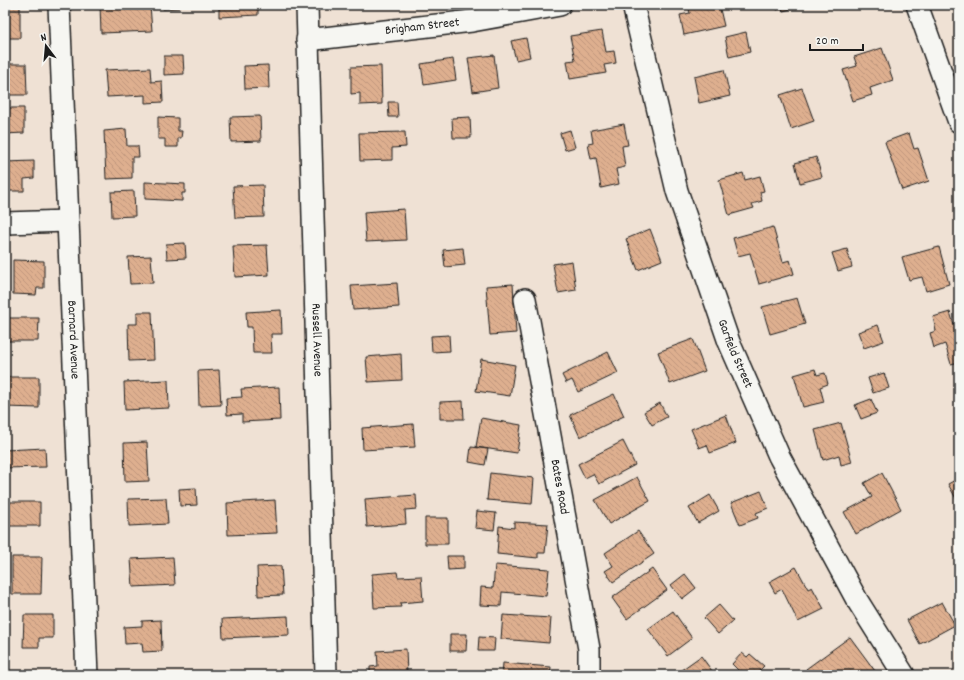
<svg xmlns="http://www.w3.org/2000/svg" width="964" height="680" viewBox="0 0 964 680" font-family="Dekko,sans-serif">
  <style>
    .building { fill: url(#building-back-hatch); stroke: #1c1c1c }
    .lines { fill: none; stroke-linecap: round; stroke-linejoin: round }
    .street-casing { stroke: #1c1c1c; stroke-width: 24 }
    .street { stroke: #f6f6f2; stroke-width: 21 }
    .labels { text-anchor: middle; dominant-baseline: central; stroke-width: 3.5; stroke-linejoin: round; paint-order: stroke }
    .street-label { font-size: 13px; fill: #1c1c1c; stroke: #f6f6f2 }
  </style>
  <defs>
    <pattern id="building-back-hatch" width="6" height="6" patternUnits="userSpaceOnUse"><rect width="6" height="6" fill="#deaf8f"/><path d="M-1 5l2 2M0 0l6 6M5-1l2 2" fill="none" stroke="#be967b"/></pattern>
  </defs>
  <rect width="100%" height="100%" fill="#efe1d4"/>
  <filter id="ink" filterUnits="userSpaceOnUse"><feTurbulence type="fractalNoise" baseFrequency=".025" numOctaves="2"/><feDisplacementMap in="SourceGraphic" scale="8" xChannelSelector="R" yChannelSelector="G"/><feConvolveMatrix kernelMatrix="1 2 1 2 8 2 1 2 1" color-interpolation-filters="sRGB"/></filter>
  <g filter="url(#ink)">
    <path class="building" d="M5,5H20V38H5Z
      M100,5H150L152,31L101,33Z
      M163,5H180V8L163,9Z
      M219,5H258V15L219,17Z
      M688,5H706L707,8L719,5L724,26L684,35L680,15L690,13Z
      M776,5H795V8L783,11L782,8L777,10Z
      M602,31L606,52L614,51L616,63L604,65L606,73L570,79L567,61L575,60L570,36Z
      M746,32L750,52L729,57L725,37Z
      M526,38L530,57L516,60L511,41Z
      M882,48L893,80L870,88L872,95L853,101L843,70L857,66L854,57Z
      M494,55L498,88L473,92L468,58Z
      M164,56H183L184,74L164,75Z
      M453,59L456,80L424,85L421,64Z
      M5,64H26L27,95H5Z
      M268,65L269,88L245,89L244,66Z
      M381,66L382,104L360,105V93L351,94V67Z
      M150,68L151,82L162,81L163,102L145,103V95L107,97L105,70Z
      M724,70L730,96L699,103L694,77Z
      M802,88L814,121L791,129L780,95Z
      M388,102H397L398,117H389Z
      M5,108H24V133L5,134Z
      M260,116L261,141L231,142L230,117Z
      M158,117L178,118V131H182L181,138H178V147H165V139H158Z
      M470,117L471,138H453L452,118Z
      M624,124L628,145L622,146L625,167L616,169L619,184L601,188L596,158L591,159L588,144L593,143L591,130Z
      M126,129L127,146H138L139,157H132V178L106,179L104,131Z
      M570,130L575,147L565,150L560,133Z
      M405,132L406,147L392,148V160L360,161L359,133Z
      M909,133L914,149L918,148L929,181L902,190L885,142Z
      M816,157L822,177L800,183L795,163Z
      M34,161V178L24,179V191H5V162Z
      M743,173L745,180L760,176L764,191L760,192L762,201L752,204L754,208L729,215L719,180Z
      M145,182L185,184V193H182V201L145,199Z
      M263,185L264,217L235,218L233,186Z
      M134,191L135,216L112,217L111,192Z
      M404,209L406,240L366,242L364,212Z
      M773,227L783,262L790,260L794,274L759,284L750,253L738,256L733,238Z
      M650,229L662,260L638,270L626,239Z
      M185,243L186,258L167,259L166,244Z
      M267,245L269,275L235,277L233,246Z
      M939,247L949,284L926,291L922,277L909,280L902,257Z
      M463,248L465,265L445,267L443,250Z
      M847,249L852,267L838,271L832,253Z
      M151,256L153,283L130,284L128,257Z
      M13,260L44,261V288H37L36,295L13,294Z
      M572,261L576,290L558,293L553,264Z
      M397,283L399,307L353,310L351,286Z
      M513,284L516,333L490,335L486,286Z
      M797,298L805,324L770,334L762,307Z
      M281,310L282,334H271L272,353H253L252,327H247L246,312Z
      M137,312H152L154,360L129,361L128,324H137Z
      M950,312L954,325L959,324V362L951,364L945,344L934,348L930,333L936,331L933,317Z
      M5,318H39L38,341H5Z
      M878,325L884,341L864,348L858,332Z
      M449,335L450,351L432,352L431,336Z
      M693,339L705,371L670,384L658,352Z
      M608,352L618,373L578,392L572,380L566,383L562,375Z
      M401,354L402,380L368,382L366,357Z
      M481,359L515,365L510,396L476,391Z
      M815,369L817,375L825,373L828,384L820,387L824,402L803,407L794,375Z
      M219,370L221,405L199,406L198,371Z
      M884,373L889,388L873,393L868,378Z
      M5,377H39V408L5,407Z
      M168,380L169,408L125,410L124,382Z
      M279,387L280,420L242,422V414L227,415L226,398L242,397L241,389Z
      M614,394L624,416L580,437L570,415Z
      M871,399L877,413L861,419L855,405Z
      M463,401L464,419H440V402Z
      M660,403L667,417L652,425L644,412Z
      M726,415L736,443L710,453L707,445L699,448L691,429Z
      M481,418L521,425L517,453L476,447Z
      M841,423L852,462L841,465L839,455L823,460L815,430Z
      M413,424L415,447L363,450L362,428Z
      M623,441L635,465L599,484L593,474L585,478L578,464Z
      M147,442L149,481L125,482L124,443Z
      M471,447L488,449L485,465L469,462Z
      M45,448L46,467L5,468V450Z
      M490,473L534,478L532,504L487,500Z
      M882,473L901,509L856,534L844,512L872,497L864,483Z
      M637,477L650,501L609,524L595,500Z
      M959,478V504L948,484Z
      M196,488L197,505L180,506L179,489Z
      M761,491L768,508L756,513L758,518L740,525L731,503Z
      M416,495L417,509L405,510L406,524L367,527L365,499Z
      M710,495L719,511L698,523L689,508Z
      M166,498L168,524L129,526L128,499Z
      M275,500L277,533L228,535L227,503Z
      M5,502H40V526H5Z
      M477,511L496,513L494,530L475,528Z
      M425,518H448V544H425Z
      M514,522L548,524L545,553H538V558L497,554L499,526L514,528Z
      M638,531L654,554L613,582L605,571L613,566L605,553Z
      M447,556H464V569L448,570Z
      M12,557H42L41,594H12Z
      M173,557L175,585L133,587L131,559Z
      M495,565L549,569L546,596L502,592L501,606L480,605L481,587L493,588Z
      M281,566L283,595L258,596L257,567Z
      M796,567L808,589L812,587L824,609L798,622L782,589L775,593L769,582Z
      M652,569L667,590L627,619L612,598Z
      M397,572L398,577L421,576L423,601L400,603L401,607L374,608L372,574Z
      M685,574L696,588L682,599L671,585Z
      M942,602L955,625L920,644L907,620Z
      M719,605L733,621L718,634L704,618Z
      M673,611L692,638L668,656L648,629Z
      M24,615H53V638H39V647H23Z
      M503,615L551,618L549,643L501,639Z
      M288,616L289,635L223,638L222,619Z
      M161,620L162,651L143,652L142,643L125,644L124,627L142,626V621Z
      M450,634H467L466,651H450Z
      M479,637L495,638L494,651H478Z
      M850,637L878,675H811L806,669Z
      M406,649L407,675H370V667L378,666L377,651Z
      M742,653L747,657L750,654L764,666L755,675H743L732,664Z
      M701,656L715,675H678L677,673Z
      M7,657V668H5V658Z
      M503,663L551,667L550,675H502Z
      M27,673H40V675H27Z
      M210,673L228,674V675H210Z"/>
    <g class="lines">
      <g class="street-casing">
        <g id="street">
          <path id="s1" d="M59,5L87,675"/>
          <path id="s2" d="M307,5L326,675"/>
          <path id="s3" d="M633,5L677,191L729,342L779,456L857,600L904,675"/>
          <path d="M917,5L959,122"/>
          <path id="s4" d="M307,40L472,21L560,5"/>
          <path d="M5,223L68,221"/>
          <path id="s5" d="M525,299L589,649V675"/>
        </g>
      </g>
      <use href="#street" class="street"/>
    </g>
  </g>
  <g class="labels">
    <g class="street-label">
      <text stroke="none"><textPath href="#s4" startOffset="116">Brigham Street</textPath></text>
      <text stroke="none"><textPath href="#s1" startOffset="335">Barnard Avenue</textPath></text>
      <text stroke="none"><textPath href="#s2" startOffset="335">Russell Avenue</textPath></text>
      <text stroke="none"><textPath href="#s3" startOffset="364">Garfield Street</textPath></text>
      <text stroke="none"><textPath href="#s5" startOffset="191">Bates Road</textPath></text>
    </g>
  </g>
  <rect width="964" height="680" fill="none" stroke="#f6f6f2" stroke-width="20"/>
  <rect x="10" y="10" width="944" height="660" fill="none" stroke="#1c1c1c" stroke-width="1.5" filter="url(#ink)"/>
  <g transform="translate(46 46) rotate(344)" stroke="#f6f6f2" stroke-width="3" paint-order="stroke">
  <path d="M0-3L7 15L0 10L-7 15Z" fill="#1c1c1c"/>
  <text y="-6" font-size="11" font-weight="bold" text-anchor="middle" fill="#1c1c1c">N</text>
  </g>
  <path d="M810 44v6h53v-6" fill="none" stroke="#1c1c1c" stroke-width="2"/>
  <text x="816" y="44" font-size="12" fill="#1c1c1c" stroke="#f6f6f2" stroke-width="3" paint-order="stroke">20 m</text>
</svg>
